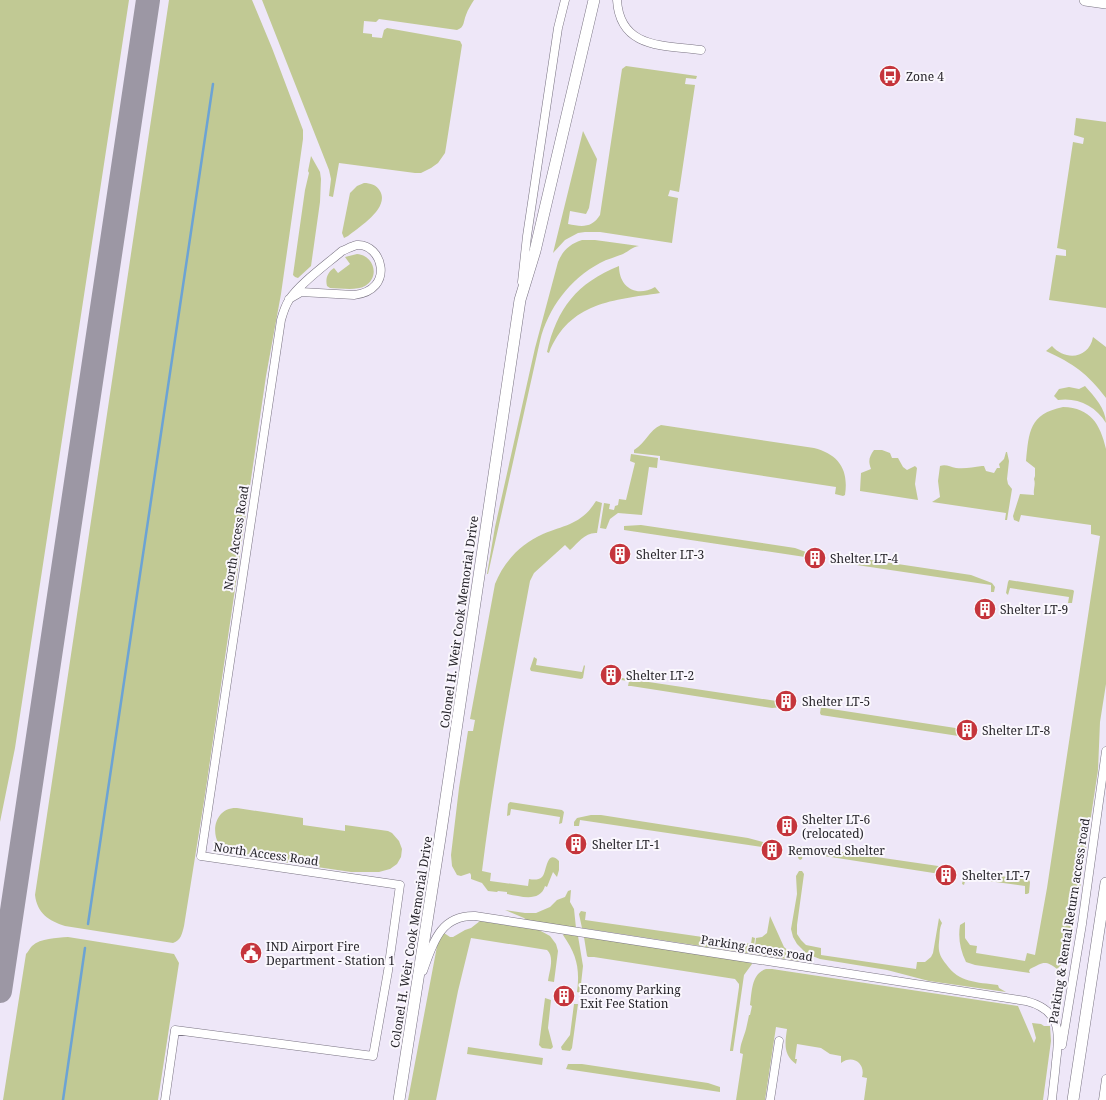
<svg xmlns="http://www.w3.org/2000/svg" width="1106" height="1100" viewBox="0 0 1106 1100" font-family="'Noto Serif',serif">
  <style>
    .green { fill: #c1c994 }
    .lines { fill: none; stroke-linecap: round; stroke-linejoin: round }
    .stream { stroke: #6ca3d4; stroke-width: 2.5 }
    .taxiway { stroke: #9c97a4; stroke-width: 24 }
    .street-casing { stroke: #797382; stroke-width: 9 }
    .secondary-casing { stroke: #797382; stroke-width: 12 }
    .street { stroke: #fff; stroke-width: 8 }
    .secondary { stroke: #fff; stroke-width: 11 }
    .labels { text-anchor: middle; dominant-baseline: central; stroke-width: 4; stroke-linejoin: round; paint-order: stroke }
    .poi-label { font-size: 12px; fill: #26242a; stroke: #faf7fd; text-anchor: start }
    .street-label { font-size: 12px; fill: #26242a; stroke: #faf7fd }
  </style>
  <rect width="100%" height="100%" fill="#eee7f8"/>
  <path class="green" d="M0,0H129L15,748L0,822Z
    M169,0H252L272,48L303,130V139L281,294L266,376L205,795L184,926C182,934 181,940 173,943L65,926C49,921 37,913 35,895Z
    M262,0H474C471,5 468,9 466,15C463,22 465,27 457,30L379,19L376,22L364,21L363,33L372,34V37L382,38L384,30L387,28L460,41L462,45L446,147L445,153L438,163L431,168L421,173H415L339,163L333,197L329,196L331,179L329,170Z
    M626,66L697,76L696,79L686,78L685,84L695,85L679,192L670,190L668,196L678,198L672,243L600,232H585L578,233L565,240L553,253L583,131L597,159L589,208L586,214L570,211L568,224C582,227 592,228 600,215L622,69Z
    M1076,118L1106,122V308L1049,300L1056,255L1066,256V250L1057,248L1073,142L1083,144L1084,138L1074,135Z
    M311,156L320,172L321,179L320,202L311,266L298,278L295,277L293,275L305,190L309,173L308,171Z
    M364,183C370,183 377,185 380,191C390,208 359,227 348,236L344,238L342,233L350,193L357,186Z
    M582,240H595L639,246C632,247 629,251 623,254C616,257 607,259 600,263C570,279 548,308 540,341L488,574H487L495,527L535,348L558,262C563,250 570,244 582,240Z
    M357,254C373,255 381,276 365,286C356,291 340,288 330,288L327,286C325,278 328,272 334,268L338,273L350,264L345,257Z
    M619,266C619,287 636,298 655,287L660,293C614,300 569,302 549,353L547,352C557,308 577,283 619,266Z
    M1093,337L1106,347V398C1087,373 1074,364 1046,351L1052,346C1065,361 1089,359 1093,337Z
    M1085,386C1094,396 1106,409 1106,423C1096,406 1077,397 1058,400L1054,396L1059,389L1069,387L1079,389Z
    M1063,407C1091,408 1100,424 1106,449V684L1100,722L1098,770L1078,902L1068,953L1067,959L1057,969C1045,959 1042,963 1030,969L1029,971L1030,973L975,965L966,962C960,950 958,938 960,925L965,922V938L970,945L977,946L976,953L1025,961L1027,953L1035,955L1047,888L1100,536L1091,534V525L1021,515L1019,522L1014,520L1013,516L1020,494L1034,495C1033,489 1036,485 1034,479L1035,476V468L1026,461C1029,432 1029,414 1063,407Z
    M661,425L814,448C838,454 849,469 845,495L843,496L835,494L836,487L660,460V456L634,453V450C646,443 649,430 661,425Z
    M874,450H882L890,453L892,458H898L903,467L907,470L915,466L917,468L915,484L918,500L860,491L861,473L871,469C868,461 869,457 874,450Z
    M1006,452H1007L1009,461L1007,479L1008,484L1012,489L1007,520H1005L1006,513L932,502L940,497L938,481L940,466C946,464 950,467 956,468C966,469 973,467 982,466H984L986,471L994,473L997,468H1000L999,464L1004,459Z
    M631,454L658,458L657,468L649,467L642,515L618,513L610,519L606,529L600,528L604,503L610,504L609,509L614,510L615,506L618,505L619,499L626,500L635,463L630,461Z
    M596,501L602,503L597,533C585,532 578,543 570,550L565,545L534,573L530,581C512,677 494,774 482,871L491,873L490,881L528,886L529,879C534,880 539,880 542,877C547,873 546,848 559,861V870L557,877L553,872L547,887L545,886C540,903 520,896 507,894V892L498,891L497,892L488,891L482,883L471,879V875L470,873L461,876L457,875L452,866L451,855L459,788L468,731H473L475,720L470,719L495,584C504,561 521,544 543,534C565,525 582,524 596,501Z
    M641,525L795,548L806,552L805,557L624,530V526Z
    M851,557L971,575L992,583L995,587L994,592H991V585L850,564Z
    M1009,580L1073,590L1074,591L1072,603H1068L1069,597L1010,588L1008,595L1006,593L1008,582Z
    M534,657L537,659L536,665L582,672L584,665L585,666L583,678L581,679L531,671L530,669Z
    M622,678L783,702V707L772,708L631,686H628L629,681L621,680Z
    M822,701L826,702L825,708L962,729L963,722H967L965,737L821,715L820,713Z
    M510,802L562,810L564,812L562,823L559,824L560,817L511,809L510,815L507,816L508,804Z
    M237,808L303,818V825L345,831V825L388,831L392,833L399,841L402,849L401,857L397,864L390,869L379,872H351L229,854C208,843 211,807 237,808Z
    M591,815H601L748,838L763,842L762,847L580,820L579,826H574V822L577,818Z
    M801,846L945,867L943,882L940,881V874L805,853H803L802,859L800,860L798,858L800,847Z
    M799,871H802L804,874L797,925V934L801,940L806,945L821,948V955L916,969L917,962H925L931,957L933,953L939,918L942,923C939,929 940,935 939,942C938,952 940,956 946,964C959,983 977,982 998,985L999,988L1006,992L929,981L887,970L820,959L807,954L797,944L793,937L791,929L797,894L796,876Z
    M965,871L1029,880L1030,882L1029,893L1027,894H1025V886L966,878L964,885L962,884Z
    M571,890L570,902L574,909L576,928L526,920L524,918L505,910L525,913H536L550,907L557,900L565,897L568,891Z
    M581,911L586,912L585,920L751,944L752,937L755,938L753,954L582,928L579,914Z
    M770,916L784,947L799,960L798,961L754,954L756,938L762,937L767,933Z
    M480,921L539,930L550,936L556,944L558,951L554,982L548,981C549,972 555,957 547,950L471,938L458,991L436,1100H408L438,941L444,933L450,937H453L465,930L471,928Z
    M564,934L578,936L583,966L580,993L577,992C580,969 577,955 563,935Z
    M68,937L174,954L179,963L158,1100H3L26,954C28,952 30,948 32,946C41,938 56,938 68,937Z
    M584,937L751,962L752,964L744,975L733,1051H730V1050L739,987V984L735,979L594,957H588L587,956Z
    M766,969H772L1018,1006L1034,1043L1036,1038L1032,1023L1041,1024L1044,1026H1050L1051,1041L1043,1100H864L867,1078L862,1077C866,1063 852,1054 841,1063V1056L830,1054L821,1048L797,1044L795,1059H797L796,1064C783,1055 785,1043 787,1029L776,1027L765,1100H736L743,1054L740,1053C740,1044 744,1037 746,1029C747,1025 748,1020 749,1015H750L752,1006L750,1005C752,992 751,974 766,969Z
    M545,998L551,1000L548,1028L553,1047L551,1049L542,1048L539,1045Z
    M574,1004H578L572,1048L570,1051L562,1050L561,1047L570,1035Z
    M468,1047L543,1058L542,1065L467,1054Z
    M568,1064H582L708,1083L720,1087V1092L566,1069Z"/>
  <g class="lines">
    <path class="stream" d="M88,924L213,84
      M63,1100L85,948"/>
    <path class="taxiway" d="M0,991L148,0"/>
    <g class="street-casing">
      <path id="street" d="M617,0C620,49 663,45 701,50
        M522,282L527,236L558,28L565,0
        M423,971C433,943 440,915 475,916L1026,1001C1061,1010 1060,1032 1056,1062C1055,1075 1053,1088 1052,1100
        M1062,1045L1082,924L1106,751
        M165,1100L175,1030L373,1056L388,971L400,885L201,856L281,320C283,313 285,306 289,300C299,284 327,264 342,251C347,249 352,246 357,245C382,243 396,290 354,295L301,292L289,299
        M770,1100L779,1041
        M1103,1100L1106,1079"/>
    </g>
    <g class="secondary-casing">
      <path id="secondary" d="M1085,0L1106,3
        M399,1100L440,838L520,300L535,251L594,0
        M1073,1100L1106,883"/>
    </g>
    <use href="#street" class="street"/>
    <use href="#secondary" class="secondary"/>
  </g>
  <defs>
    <g id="bus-disc" transform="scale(1.15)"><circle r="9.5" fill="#c5353c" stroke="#faf7fd"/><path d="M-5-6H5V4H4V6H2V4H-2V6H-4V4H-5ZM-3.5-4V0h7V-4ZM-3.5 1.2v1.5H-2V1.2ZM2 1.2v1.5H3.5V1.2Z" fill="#fff"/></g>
    <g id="building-disc" transform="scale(1.15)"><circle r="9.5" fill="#c5353c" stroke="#faf7fd"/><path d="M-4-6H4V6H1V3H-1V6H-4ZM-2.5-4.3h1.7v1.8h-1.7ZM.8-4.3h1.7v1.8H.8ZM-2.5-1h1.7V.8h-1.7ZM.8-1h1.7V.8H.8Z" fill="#fff"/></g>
    <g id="civic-disc" transform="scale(1.15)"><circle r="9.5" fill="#c5353c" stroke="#faf7fd"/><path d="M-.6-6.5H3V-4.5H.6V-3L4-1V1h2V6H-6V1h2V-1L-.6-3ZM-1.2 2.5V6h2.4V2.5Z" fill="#fff"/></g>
  </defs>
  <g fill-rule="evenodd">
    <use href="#bus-disc" x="890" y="76"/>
    <use href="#building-disc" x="620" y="554"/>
    <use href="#building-disc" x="815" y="558"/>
    <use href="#building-disc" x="985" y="609"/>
    <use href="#building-disc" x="611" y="675"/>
    <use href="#building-disc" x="786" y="701"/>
    <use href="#building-disc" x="967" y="730"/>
    <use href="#building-disc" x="787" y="826"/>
    <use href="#building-disc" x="576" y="844"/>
    <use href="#building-disc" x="772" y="850"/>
    <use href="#building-disc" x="946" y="875"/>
    <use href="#civic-disc" x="251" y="953"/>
    <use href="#building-disc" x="564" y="996"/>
  </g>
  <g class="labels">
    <g class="poi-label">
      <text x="906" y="76">Zone 4</text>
      <text x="636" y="554">Shelter LT-3</text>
      <text x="830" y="558">Shelter LT-4</text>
      <text x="1000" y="609">Shelter LT-9</text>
      <text x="626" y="675">Shelter LT-2</text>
      <text x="802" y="701">Shelter LT-5</text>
      <text x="982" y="730">Shelter LT-8</text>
      <text x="802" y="819">Shelter LT-6<tspan x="802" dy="14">(relocated)</tspan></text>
      <text x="592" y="844">Shelter LT-1</text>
      <text x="788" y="850">Removed Shelter</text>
      <text x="962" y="875">Shelter LT-7</text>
      <text x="266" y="946">IND Airport Fire<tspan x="266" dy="14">Department - Station 1</tspan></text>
      <text x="580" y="989">Economy Parking<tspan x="580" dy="14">Exit Fee Station</tspan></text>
    </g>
    <g class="street-label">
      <text transform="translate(236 538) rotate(-81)">North Access Road</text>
      <text transform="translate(459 622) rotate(-82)">Colonel H. Weir Cook Memorial Drive</text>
      <text transform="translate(266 854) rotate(8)">North Access Road</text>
      <text transform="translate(1069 921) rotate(-81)">Parking &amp; Rental Return access road</text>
      <text transform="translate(411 942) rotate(-81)">Colonel H. Weir Cook Memorial Drive</text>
      <text transform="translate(757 948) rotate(9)">Parking access road</text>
    </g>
  </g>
</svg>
